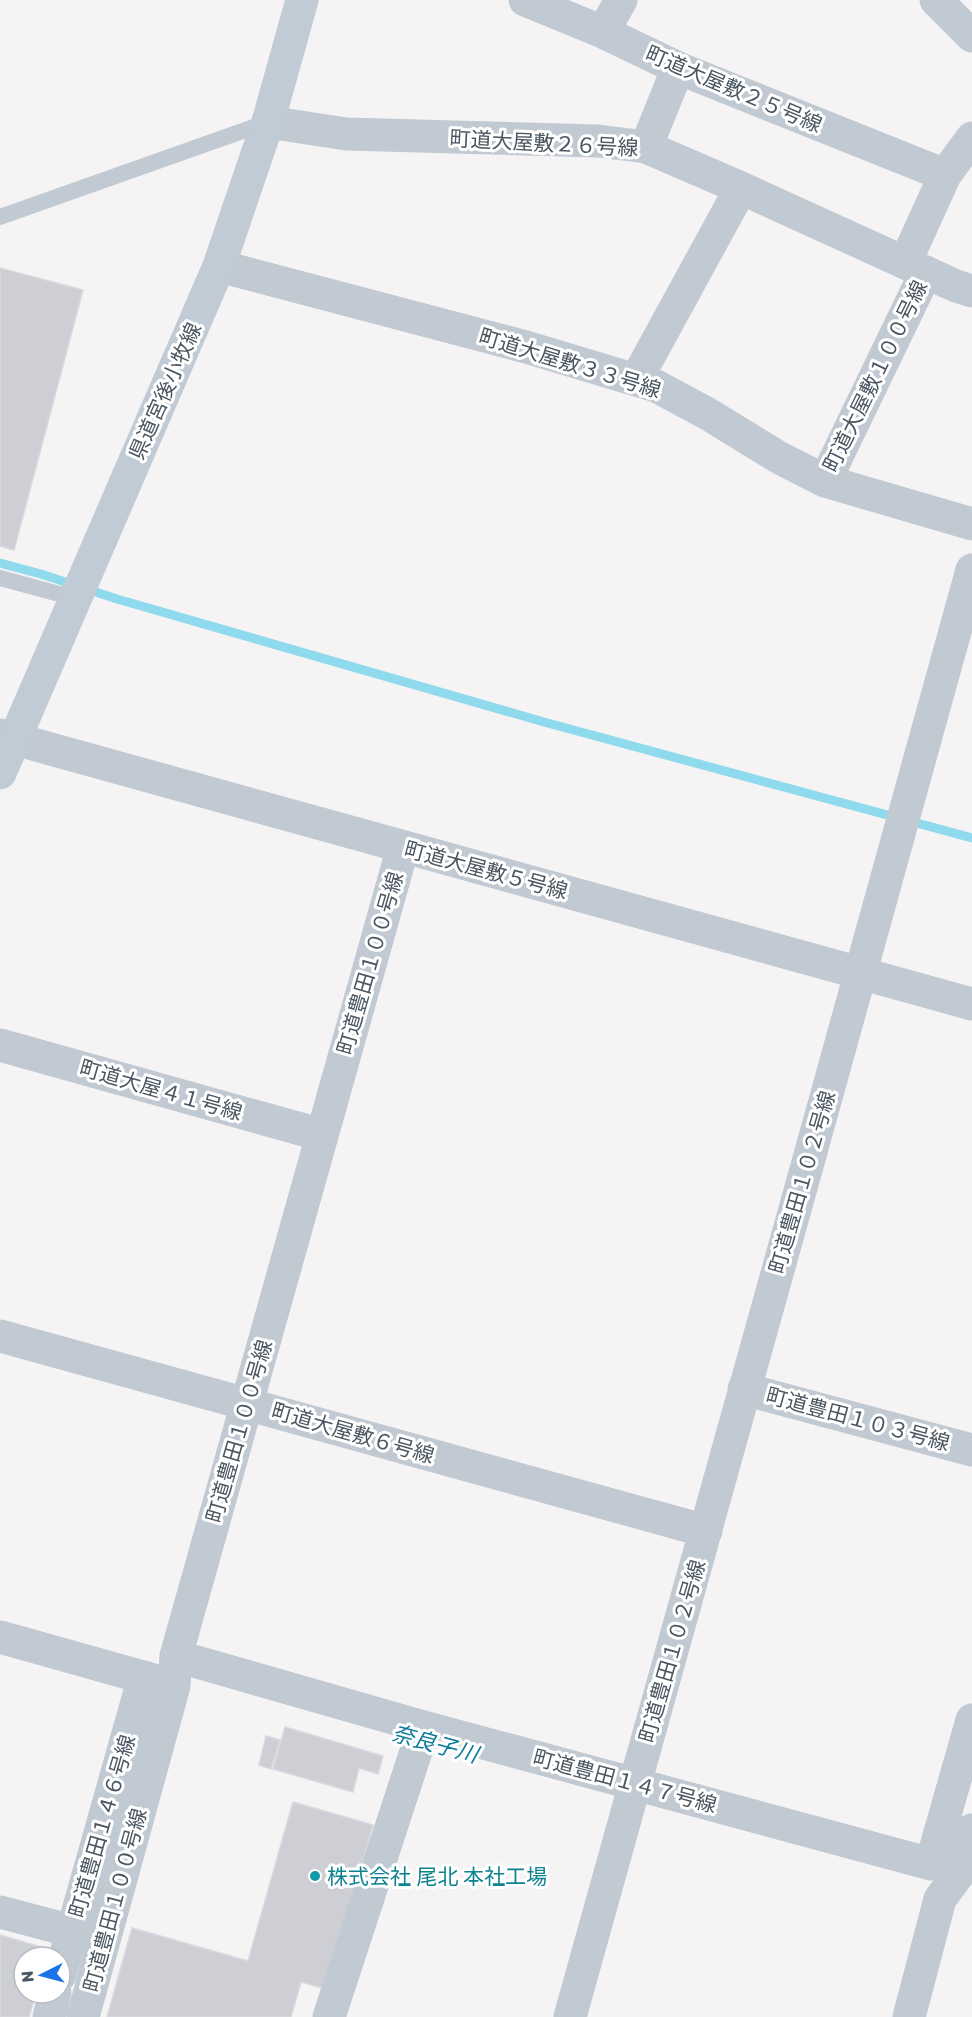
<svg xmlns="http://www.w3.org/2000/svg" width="972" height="2017" viewBox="0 0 972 2017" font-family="Rubik,'Noto Sans JP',sans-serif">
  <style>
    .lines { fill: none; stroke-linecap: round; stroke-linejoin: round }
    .stream { stroke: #90daee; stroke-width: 9 }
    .building { fill: #cdcfd5; stroke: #d7d9de; stroke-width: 1.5 }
    .lane { stroke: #c1cad2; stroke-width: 16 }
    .street { stroke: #c1cad2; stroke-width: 33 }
    .secondary { stroke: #c1cbd6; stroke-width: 33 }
    .culture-dot { fill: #0f9aa8; stroke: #fff; stroke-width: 2 }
    .labels { text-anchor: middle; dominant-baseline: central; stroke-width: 6; stroke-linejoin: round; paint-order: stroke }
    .street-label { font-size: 21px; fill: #4a5661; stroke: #fff }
    .culture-label { font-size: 21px; fill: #0d838f; stroke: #fff; text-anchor: start }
    .water-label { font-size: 22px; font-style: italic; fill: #0c7c9b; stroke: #fff }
  </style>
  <rect width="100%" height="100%" fill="#f5f3f3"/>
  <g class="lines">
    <path class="stream" d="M0,563L41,574L117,599L544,722L972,838"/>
  </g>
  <path class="building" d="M0,268L83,290L14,550L0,546Z
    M285,1727L383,1756L378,1774L359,1768L353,1792L273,1769Z
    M266,1736L280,1740L271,1769L259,1765Z
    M293,1802L373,1825L326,1989L301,1982L291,2017H107L132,1928L248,1961Z
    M0,1935L48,1949L46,1957H24V1993H36L29,2017H0Z"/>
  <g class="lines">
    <path class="lane" d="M0,217L268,122
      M0,578L74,598"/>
    <path class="street" d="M525,0L603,32L678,68L945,175
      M936,0L972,36
      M603,32L621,0
      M268,122L346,134L598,141L646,147L741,188L956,286L972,291
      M646,147L678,68
      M905,263L945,175L972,138
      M219,266L526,347L656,386L708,414L778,457L825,481L972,524
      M636,380L741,188
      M825,481L926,272
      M0,735L972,1004
      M0,1045L322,1135
      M0,1336L706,1531
      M744,1389L972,1450
      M0,1637L164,1683
      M176,1656L424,1727L931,1864L972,1720
      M0,1912L72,1931
      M60,1975L144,1677
      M49,2017L55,1993
      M83,2017L174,1686L176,1656L403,847
      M329,2017L424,1727
      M570,2017C703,1534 840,1053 972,570
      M909,2017L940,1899L960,1872L972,1830"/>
    <path class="secondary" d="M0,773L219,266L268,122L302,0"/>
  </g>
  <circle class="culture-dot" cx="315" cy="1876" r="6"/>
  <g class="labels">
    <g class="street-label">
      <text transform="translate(734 89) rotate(23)">町道大屋敷２５号線</text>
      <text transform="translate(544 143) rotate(3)">町道大屋敷２６号線</text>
      <text transform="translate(570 363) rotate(17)">町道大屋敷３３号線</text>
      <text transform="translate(875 376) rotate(-64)">町道大屋敷１００号線</text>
      <text transform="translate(165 391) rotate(-66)">県道宮後小牧線</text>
      <text transform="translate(486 870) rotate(15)">町道大屋敷５号線</text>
      <text transform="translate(370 963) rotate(-74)">町道豊田１００号線</text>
      <text transform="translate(161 1090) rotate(16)">町道大屋４１号線</text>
      <text transform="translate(802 1182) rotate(-74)">町道豊田１０２号線</text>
      <text transform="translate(858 1419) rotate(15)">町道豊田１０３号線</text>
      <text transform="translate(239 1431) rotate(-74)">町道豊田１００号線</text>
      <text transform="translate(353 1433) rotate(16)">町道大屋敷６号線</text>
      <text transform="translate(672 1651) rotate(-74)">町道豊田１０２号線</text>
      <text transform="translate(625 1781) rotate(15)">町道豊田１４７号線</text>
      <text transform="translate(102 1826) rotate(-74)">町道豊田１４６号線</text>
      <text transform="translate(115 1900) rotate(-75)">町道豊田１００号線</text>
    </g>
    <g class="culture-label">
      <text x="327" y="1876">株式会社 尾北 本社工場</text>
    </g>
    <g class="water-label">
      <text transform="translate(435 1744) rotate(15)">奈良子川</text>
    </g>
  </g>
  <g transform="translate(42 1975) rotate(264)"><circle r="28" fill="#ffffff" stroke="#b7bbc0" stroke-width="1.5"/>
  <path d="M0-4.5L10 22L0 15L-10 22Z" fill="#1a73e8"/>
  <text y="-9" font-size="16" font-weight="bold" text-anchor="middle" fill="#4a5661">N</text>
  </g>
</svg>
